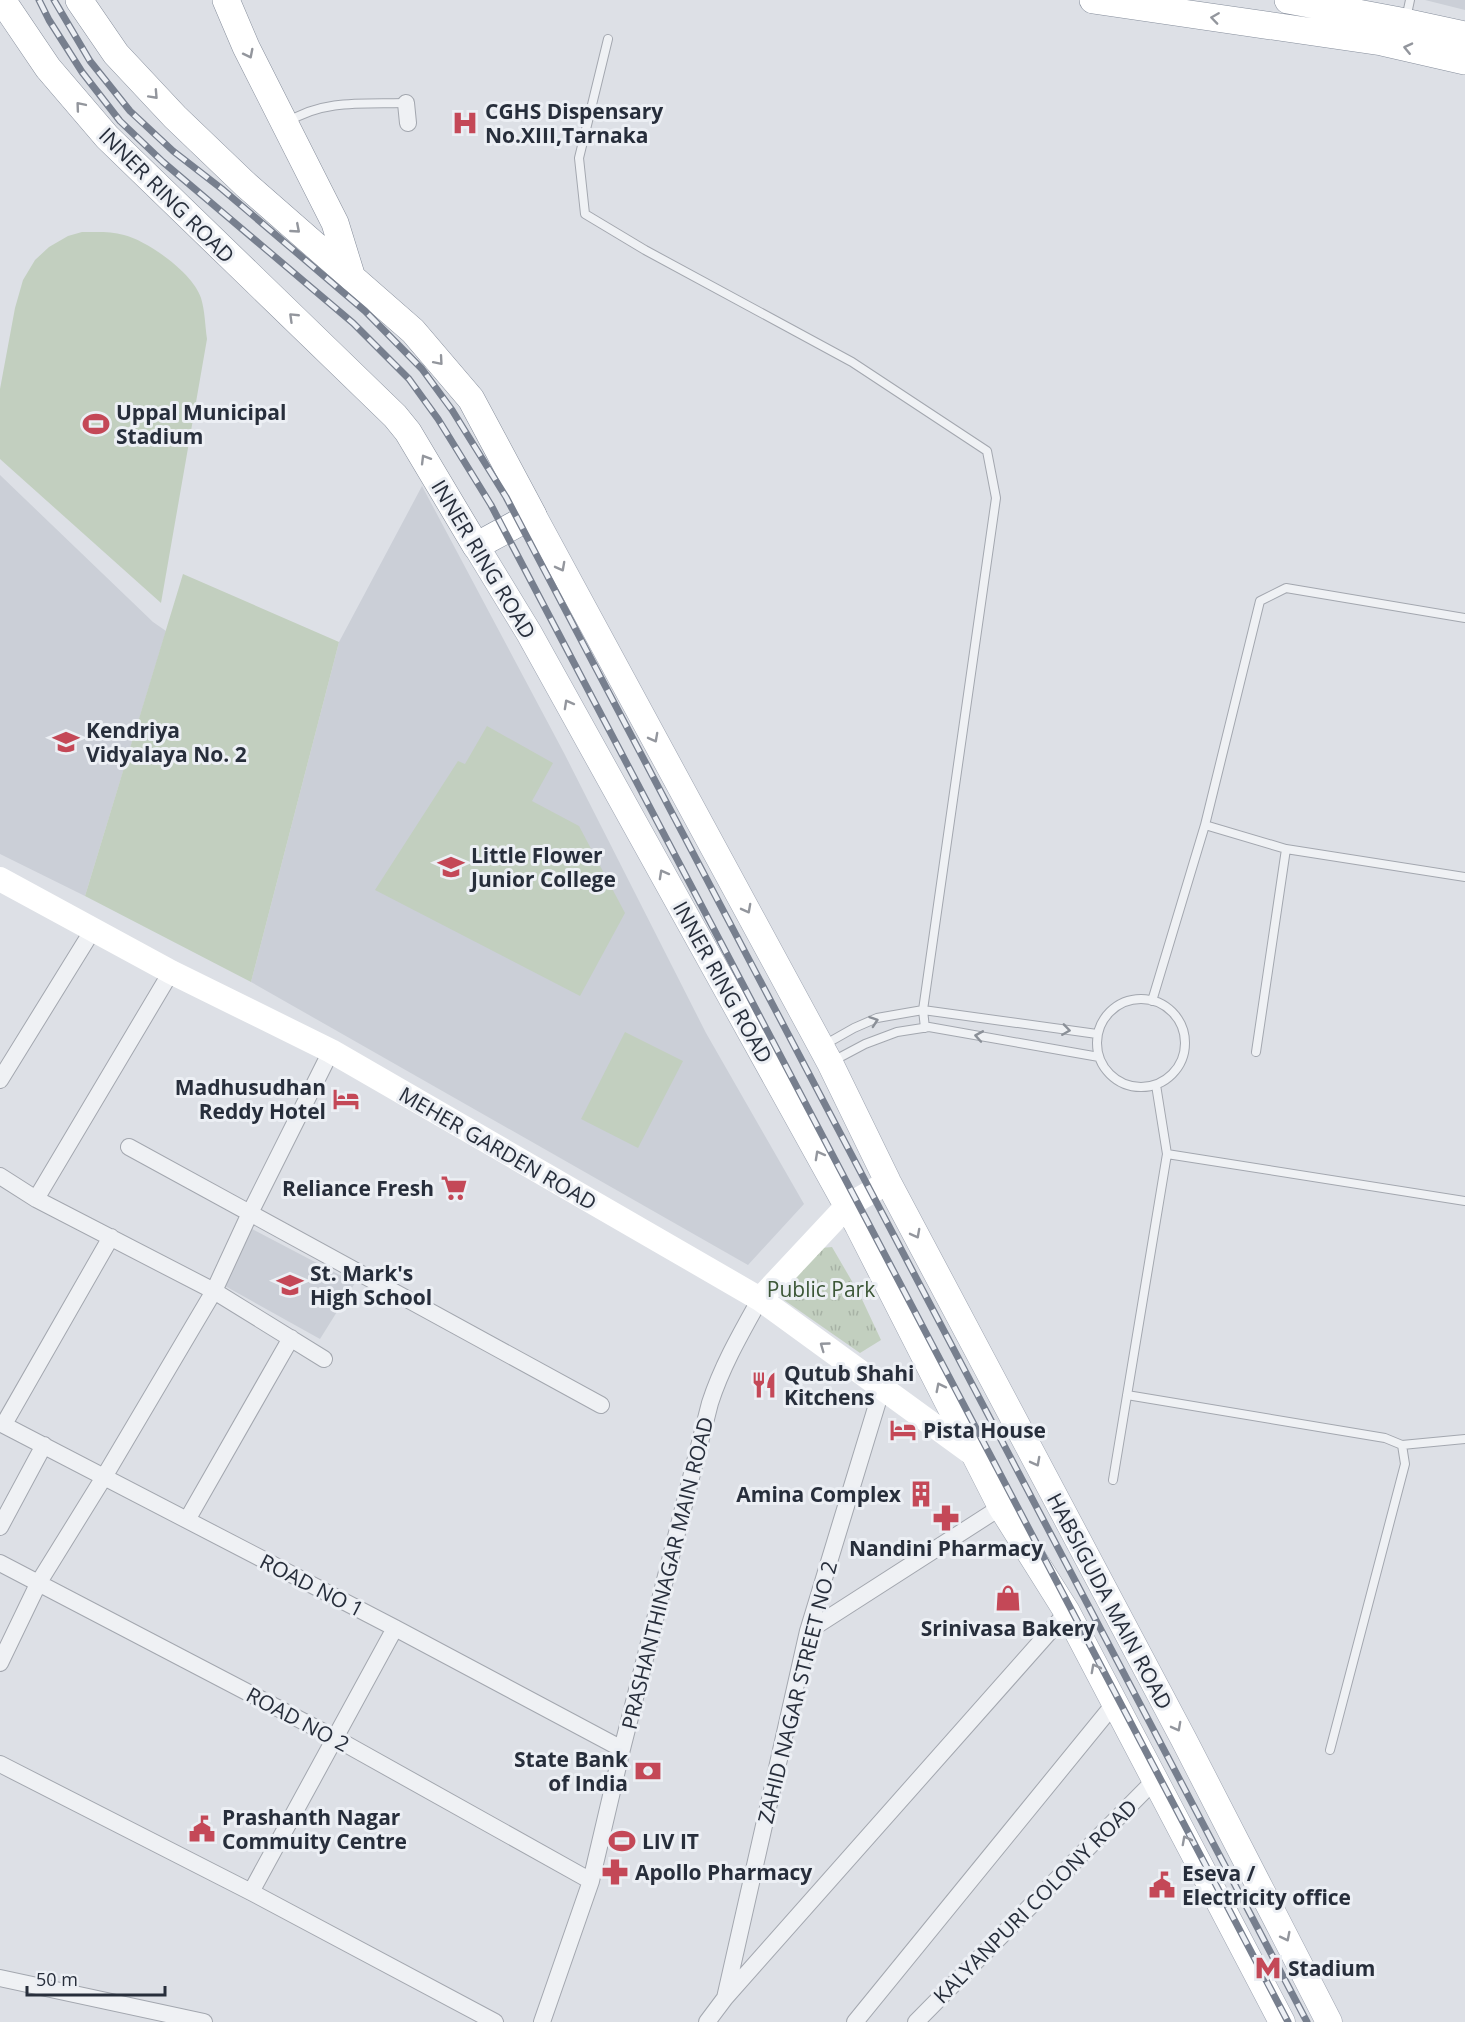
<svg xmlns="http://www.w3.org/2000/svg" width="1465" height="2022" viewBox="0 0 1465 2022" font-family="'Open Sans',sans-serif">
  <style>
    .built { fill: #cbcfd7 }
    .park { fill: url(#park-tufts) }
    .garden { fill: #c2cfbf }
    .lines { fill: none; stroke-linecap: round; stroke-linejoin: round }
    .service-casing { stroke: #a3a7af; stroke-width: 10 }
    .minor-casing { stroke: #a3a7af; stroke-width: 18 }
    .primary-casing { stroke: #9da4b1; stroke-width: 27 }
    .trunk-casing { stroke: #858d9b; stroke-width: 28 }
    .service { stroke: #eff1f4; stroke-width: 8 }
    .minor { stroke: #eff1f4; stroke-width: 16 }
    .secondary { stroke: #fff; stroke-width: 24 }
    .primary { stroke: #fff; stroke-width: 26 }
    .trunk { stroke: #fff; stroke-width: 27 }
    .rail-casing { stroke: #777f8e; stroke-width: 7 }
    .rail { stroke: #eceff4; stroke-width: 4.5; stroke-dasharray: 14; stroke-linecap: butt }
    .oneway { stroke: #93969d }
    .oneway2 { stroke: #8b9098 }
    .labels { text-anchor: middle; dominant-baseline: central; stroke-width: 6; stroke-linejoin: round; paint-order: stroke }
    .poi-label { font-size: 21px; font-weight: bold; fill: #272e3b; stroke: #eceff4; text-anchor: start }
    .street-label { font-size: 21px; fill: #272e3b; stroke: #eceff4 }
    .park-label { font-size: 21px; fill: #3b5636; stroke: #eceff4 }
  </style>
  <defs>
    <pattern id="park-tufts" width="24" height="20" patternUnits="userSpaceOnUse" patternTransform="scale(1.5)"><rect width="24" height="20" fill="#c2cfbf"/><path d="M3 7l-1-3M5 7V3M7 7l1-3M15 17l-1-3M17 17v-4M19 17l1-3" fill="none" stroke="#a7b2a5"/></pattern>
  </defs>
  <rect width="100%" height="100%" fill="#dde0e6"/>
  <path class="built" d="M1425,0H1465V10Z
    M0,475L153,622L166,631L85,896L0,854Z
    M422,486L564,753L706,1033L804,1204L748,1265L251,982L339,642Z
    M252,1229L355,1283L320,1339L225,1286Z"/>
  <path class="park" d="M832,1247L860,1295L881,1340L860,1353L774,1293L821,1248Z"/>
  <path class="garden" d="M82,232C96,232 111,231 124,235C148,241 193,273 201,298C205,311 205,325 207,339L161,603L0,459V389L15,308L23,280L35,260L49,247L68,236Z
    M183,574L339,642L251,982L85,896Z
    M487,726L553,763L532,801L579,826L625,913L580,996L375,890L458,761L465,764Z
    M625,1032L683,1061L638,1148L581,1119Z"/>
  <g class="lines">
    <g class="service-casing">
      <path id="service" d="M1406,19L1410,0
        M608,39L579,158L585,214L645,250L852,362L987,451L996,498L923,1010L925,1028
        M288,122C323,99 366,104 406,103
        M1205,825L1286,849L1465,877
        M1097 1043a44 44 0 1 1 88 0a44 44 0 1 1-88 0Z
        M1152,1001L1205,825L1260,601L1286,588L1465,618
        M824,1045L854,1028L877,1018L923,1010L1097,1034
        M1256,1052L1286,849
        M833,1061L865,1044L897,1032L929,1027L1099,1057
        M1167,1154L1465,1201
        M1127,1395L1385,1438L1402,1445L1405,1464L1330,1750
        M1402,1445L1465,1439
        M1113,1480L1167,1154L1156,1085"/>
    </g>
    <g class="minor-casing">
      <path id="minor" d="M406,103L408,123
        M0,1080L94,928
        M129,1147L601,1405
        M0,1176L36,1199L214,1291L324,1359
        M36,1199L171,972
        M0,1423L395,1628L622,1749
        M4,1424L111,1237
        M187,1520L291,1338
        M0,1527L44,1445
        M0,1563L335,1738L591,1881
        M808,1631L1001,1507
        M0,1663L39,1582L104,1477L214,1291L250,1213L331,1051
        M0,1764L251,1892L495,2022
        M251,1892L395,1628
        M0,1978L204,2022
        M725,1998L808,1631L882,1388
        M542,2022L591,1881L622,1749L710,1403C722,1366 741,1333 760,1299
        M707,2022L725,1998L1067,1612
        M855,2022L1114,1704
        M916,2022L1154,1781"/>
    </g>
    <g class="primary-casing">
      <path id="primary" d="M533,515L830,1063L888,1182L1183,1738L1329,2022
        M476,546L529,633L858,1226L1001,1507L1067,1612L1282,2022"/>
    </g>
    <g class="trunk-casing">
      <path id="trunk" d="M2,0L48,68L107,137L395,416L408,432L476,546L533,515L471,399L413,331L245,184L175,117L116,54L79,0
        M226,0L246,47L335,223L352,278
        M1093,0L1382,42L1465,61
        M1288,0L1395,20L1465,35"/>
    </g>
    <use href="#service" class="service"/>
    <use href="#minor" class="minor"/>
    <path class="secondary" d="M0,879L171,972L331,1051L760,1299L973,1454
      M760,1299L847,1206L888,1182"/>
    <use href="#primary" class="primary"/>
    <use href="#trunk" class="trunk"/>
    <g class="rail-casing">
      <path id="rail" d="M39,0L49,20L82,72L120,121L163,162L353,323L409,379L438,419L491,505L1288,2022
        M54,0L90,61L130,111L173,151L222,189L365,311L422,369L452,410L506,497L1307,2022"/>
    </g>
    <use href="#rail" class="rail"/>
  </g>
  <defs><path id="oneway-chevron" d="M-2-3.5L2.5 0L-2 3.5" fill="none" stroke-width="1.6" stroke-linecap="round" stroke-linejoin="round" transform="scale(1.5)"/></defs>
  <g class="oneway">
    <use href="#oneway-chevron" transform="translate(1215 18) rotate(-172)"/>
    <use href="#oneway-chevron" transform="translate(1408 48) rotate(-167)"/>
    <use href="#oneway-chevron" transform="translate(249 54) rotate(63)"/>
    <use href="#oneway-chevron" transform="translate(154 95) rotate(47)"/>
    <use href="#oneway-chevron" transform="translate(80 106) rotate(-130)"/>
    <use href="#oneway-chevron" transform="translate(296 229) rotate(41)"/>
    <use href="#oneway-chevron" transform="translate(293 317) rotate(-136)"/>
    <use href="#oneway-chevron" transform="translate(439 361) rotate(49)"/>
    <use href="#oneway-chevron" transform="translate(425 459) rotate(-121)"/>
    <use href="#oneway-chevron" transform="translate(561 567) rotate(62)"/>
    <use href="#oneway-chevron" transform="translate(568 704) rotate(-119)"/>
    <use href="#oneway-chevron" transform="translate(654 738) rotate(62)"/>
    <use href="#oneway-chevron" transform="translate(663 874) rotate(-119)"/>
    <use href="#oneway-chevron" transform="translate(747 909) rotate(62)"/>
    <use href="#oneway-chevron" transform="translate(819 1155) rotate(-119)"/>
    <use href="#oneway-chevron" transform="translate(916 1234) rotate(62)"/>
    <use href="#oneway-chevron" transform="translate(824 1346) rotate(-144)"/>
    <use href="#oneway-chevron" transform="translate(940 1387) rotate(-117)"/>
    <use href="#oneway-chevron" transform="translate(1036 1462) rotate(62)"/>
    <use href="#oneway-chevron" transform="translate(1095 1668) rotate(-118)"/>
    <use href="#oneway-chevron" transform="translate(1177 1727) rotate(62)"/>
    <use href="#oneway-chevron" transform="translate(1186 1840) rotate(-118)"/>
    <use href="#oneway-chevron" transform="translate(1286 1937) rotate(63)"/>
  </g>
  <g class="oneway2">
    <use href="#oneway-chevron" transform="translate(874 1021) rotate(-19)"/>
    <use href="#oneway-chevron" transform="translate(1066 1030) rotate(8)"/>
    <use href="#oneway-chevron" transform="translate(979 1036) rotate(-170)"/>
  </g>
  <defs>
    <g id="hospital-bare" transform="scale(2.07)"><path d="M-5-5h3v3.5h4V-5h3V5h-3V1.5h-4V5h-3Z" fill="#c44857" stroke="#eceff4" stroke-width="2.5" paint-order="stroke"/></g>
    <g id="stadium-bare" transform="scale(2.07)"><path d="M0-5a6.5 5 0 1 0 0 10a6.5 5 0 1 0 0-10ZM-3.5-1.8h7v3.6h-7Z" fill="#c44857" stroke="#eceff4" stroke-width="2.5" paint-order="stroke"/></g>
    <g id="school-bare" transform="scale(2.07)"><path d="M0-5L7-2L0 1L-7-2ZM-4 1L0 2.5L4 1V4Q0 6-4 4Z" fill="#c44857" stroke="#eceff4" stroke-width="2.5" paint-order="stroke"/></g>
    <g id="university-bare" transform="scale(2.07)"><path d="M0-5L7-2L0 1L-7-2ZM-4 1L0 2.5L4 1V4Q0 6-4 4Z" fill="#c44857" stroke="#eceff4" stroke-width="2.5" paint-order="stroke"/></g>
    <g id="hotel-bare" transform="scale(2.07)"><path d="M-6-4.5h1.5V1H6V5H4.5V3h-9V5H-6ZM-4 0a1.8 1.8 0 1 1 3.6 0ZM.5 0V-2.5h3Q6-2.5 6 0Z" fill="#c44857" stroke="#eceff4" stroke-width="2.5" paint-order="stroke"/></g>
    <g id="supermarket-bare" transform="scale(2.07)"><path d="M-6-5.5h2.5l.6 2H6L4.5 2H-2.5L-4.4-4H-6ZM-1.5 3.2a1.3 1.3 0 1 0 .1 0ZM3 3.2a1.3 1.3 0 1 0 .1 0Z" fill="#c44857" stroke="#eceff4" stroke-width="2.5" paint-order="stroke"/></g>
    <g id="restaurant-bare" transform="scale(2.07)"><path d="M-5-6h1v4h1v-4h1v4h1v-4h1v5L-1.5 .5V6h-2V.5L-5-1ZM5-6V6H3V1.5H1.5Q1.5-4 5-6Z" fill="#c44857" stroke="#eceff4" stroke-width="2.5" paint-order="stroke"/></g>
    <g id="building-bare" transform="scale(2.07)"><path d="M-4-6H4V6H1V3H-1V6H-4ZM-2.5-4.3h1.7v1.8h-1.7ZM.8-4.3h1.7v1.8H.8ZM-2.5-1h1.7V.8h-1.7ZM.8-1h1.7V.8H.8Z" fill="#c44857" stroke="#eceff4" stroke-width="2.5" paint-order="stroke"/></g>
    <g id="pharmacy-bare" transform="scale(2.07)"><path d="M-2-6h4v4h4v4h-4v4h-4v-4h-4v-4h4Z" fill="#c44857" stroke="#eceff4" stroke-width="2.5" paint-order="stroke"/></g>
    <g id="shop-bare" transform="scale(2.07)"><path d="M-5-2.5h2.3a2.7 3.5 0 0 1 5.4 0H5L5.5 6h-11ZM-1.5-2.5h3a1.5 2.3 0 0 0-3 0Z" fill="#c44857" stroke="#eceff4" stroke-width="2.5" paint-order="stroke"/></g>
    <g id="bank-bare" transform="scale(2.07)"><path d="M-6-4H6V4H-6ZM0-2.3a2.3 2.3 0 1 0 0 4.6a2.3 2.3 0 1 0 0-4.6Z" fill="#c44857" stroke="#eceff4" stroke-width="2.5" paint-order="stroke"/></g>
    <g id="civic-bare" transform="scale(2.07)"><path d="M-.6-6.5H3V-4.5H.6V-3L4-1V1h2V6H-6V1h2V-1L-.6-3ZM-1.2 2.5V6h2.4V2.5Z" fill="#c44857" stroke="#eceff4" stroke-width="2.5" paint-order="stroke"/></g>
    <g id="metro-bare" transform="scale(2.07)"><path d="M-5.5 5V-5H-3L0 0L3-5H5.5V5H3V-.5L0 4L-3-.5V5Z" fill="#c44857" stroke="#eceff4" stroke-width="2.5" paint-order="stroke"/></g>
  </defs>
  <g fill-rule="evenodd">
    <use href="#hospital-bare" x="465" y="123"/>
    <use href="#stadium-bare" x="96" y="424"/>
    <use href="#school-bare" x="66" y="742"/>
    <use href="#university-bare" x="451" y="867"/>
    <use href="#hotel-bare" x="346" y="1099"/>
    <use href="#supermarket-bare" x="454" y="1188"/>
    <use href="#school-bare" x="290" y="1285"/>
    <use href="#restaurant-bare" x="764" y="1385"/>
    <use href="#hotel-bare" x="903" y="1430"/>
    <use href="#building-bare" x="921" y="1494"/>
    <use href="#pharmacy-bare" x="946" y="1518"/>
    <use href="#shop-bare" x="1008" y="1598"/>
    <use href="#bank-bare" x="648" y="1771"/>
    <use href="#civic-bare" x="202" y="1829"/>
    <use href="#stadium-bare" x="622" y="1841"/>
    <use href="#pharmacy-bare" x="615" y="1872"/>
    <use href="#civic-bare" x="1162" y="1885"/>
    <use href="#metro-bare" x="1268" y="1968"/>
  </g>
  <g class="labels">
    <g class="poi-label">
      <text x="485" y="111">CGHS Dispensary<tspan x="485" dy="24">No.XIII,Tarnaka</tspan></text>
      <text x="116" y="412">Uppal Municipal<tspan x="116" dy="24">Stadium</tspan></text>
      <text x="86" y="730">Kendriya<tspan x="86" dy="24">Vidyalaya No. 2</tspan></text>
      <text x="471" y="855">Little Flower<tspan x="471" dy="24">Junior College</tspan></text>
      <text x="326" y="1087" text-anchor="end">Madhusudhan<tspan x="326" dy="24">Reddy Hotel</tspan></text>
      <text x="434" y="1188" text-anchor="end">Reliance Fresh</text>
      <text x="310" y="1273">St. Mark's<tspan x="310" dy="24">High School</tspan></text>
      <text x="784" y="1373">Qutub Shahi<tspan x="784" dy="24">Kitchens</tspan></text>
      <text x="923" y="1430">Pista House</text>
      <text x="901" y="1494" text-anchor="end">Amina Complex</text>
      <text x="946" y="1548" text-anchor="middle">Nandini Pharmacy</text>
      <text x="1008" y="1628" text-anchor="middle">Srinivasa Bakery</text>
      <text x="628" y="1759" text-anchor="end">State Bank<tspan x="628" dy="24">of India</tspan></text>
      <text x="222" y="1817">Prashanth Nagar<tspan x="222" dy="24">Commuity Centre</tspan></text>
      <text x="642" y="1841">LIV IT</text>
      <text x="635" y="1872">Apollo Pharmacy</text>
      <text x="1182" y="1873">Eseva /<tspan x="1182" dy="24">Electricity office</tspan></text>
      <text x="1288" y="1968">Stadium</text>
    </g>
    <g class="street-label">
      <text transform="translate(167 195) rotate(45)">INNER RING ROAD</text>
      <text transform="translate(484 559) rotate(59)">INNER RING ROAD</text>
      <text transform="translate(723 982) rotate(61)">INNER RING ROAD</text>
      <text transform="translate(498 1148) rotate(30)">MEHER GARDEN ROAD</text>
      <text transform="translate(667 1573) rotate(-76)">PRASHANTHINAGAR MAIN ROAD</text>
      <text transform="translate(312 1585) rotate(27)">ROAD NO 1</text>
      <text transform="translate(1110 1601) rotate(62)">HABSIGUDA MAIN ROAD</text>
      <text transform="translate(797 1692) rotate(-76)">ZAHID NAGAR STREET NO 2</text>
      <text transform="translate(298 1719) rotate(28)">ROAD NO 2</text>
      <text transform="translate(1035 1901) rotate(-45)">KALYANPURI COLONY ROAD</text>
    </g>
    <g class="park-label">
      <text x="821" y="1289">Public Park</text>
    </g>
  </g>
  <path d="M27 1986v9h138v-9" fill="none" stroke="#272e3b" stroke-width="3"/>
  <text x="36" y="1986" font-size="18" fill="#272e3b" stroke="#eceff4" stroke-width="4.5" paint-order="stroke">50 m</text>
</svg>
